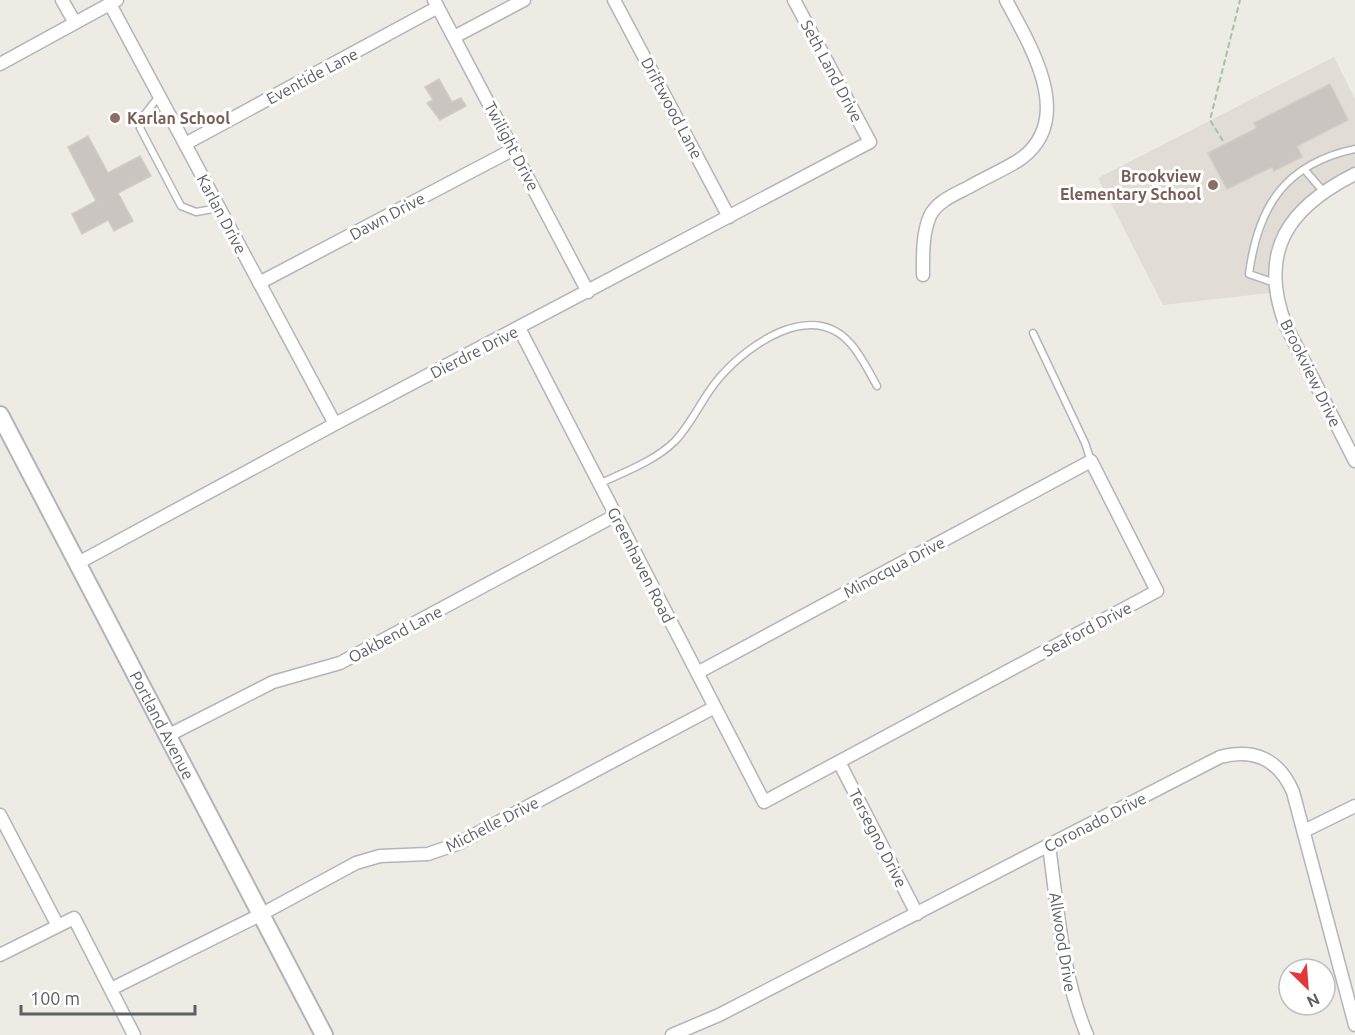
<svg xmlns="http://www.w3.org/2000/svg" width="1355" height="1035" viewBox="0 0 1355 1035" font-family="Ubuntu,sans-serif">
  <style>
    .education { fill: #e1dcd5 }
    .building { fill: #cac5c1; stroke: #d2ccc3; stroke-width: 1.5 }
    .lines { fill: none; stroke-linecap: round; stroke-linejoin: round }
    .service-casing { stroke: #b2b5b9; stroke-width: 9 }
    .minor-casing { stroke: #b2b5b9; stroke-width: 15 }
    .secondary-casing { stroke: #b1b4b9; stroke-width: 20 }
    .path { stroke: #9cc8a4; stroke-width: 2; stroke-dasharray: 6 3; stroke-linecap: butt }
    .service { stroke: #fff; stroke-width: 6 }
    .minor { stroke: #fff; stroke-width: 12 }
    .secondary { stroke: #fff; stroke-width: 16 }
    .education-dot { fill: #8d6e63; stroke: #fff; stroke-width: 2 }
    .labels { text-anchor: middle; dominant-baseline: central; stroke-width: 6; stroke-linejoin: round; paint-order: stroke }
    .street-label { font-size: 16px; fill: #5c6064; stroke: #fff }
    .education-label { font-size: 16px; font-weight: bold; fill: #785e54; stroke: #fff; text-anchor: start }
  </style>
  <rect width="100%" height="100%" fill="#eeebe4"/>
  <path class="education" d="M1334,57L1355,99V168L1313,192L1293,213L1270,277V293L1163,305L1098,178Z"/>
  <path class="building" d="M439,79L452,102L461,98L466,106L440,120L427,103L433,100L425,87Z
    M1330,84L1348,120L1297,146L1302,157L1274,171L1272,167L1227,189L1208,153L1257,128L1254,123Z
    M88,136L108,173L140,156L151,176L118,193L133,221L114,231L108,220L82,234L72,214L96,201L68,147Z"/>
  <g class="lines">
    <g class="service-casing">
      <path id="service" d="M159,96L145,114L140,128L181,206L196,212L219,208
        M1304,169L1323,191
        M1275,283L1249,274C1258,206 1285,164 1355,149
        M1033,333L1085,443L1091,461
        M599,484C624,472 655,461 675,441C693,422 703,396 720,377C749,344 811,300 850,343C861,355 869,372 877,386"/>
    </g>
    <g class="minor-casing">
      <path id="minor" d="M62,0L75,23
        M434,0L588,292
        M614,0L729,217
        M110,4L335,424
        M454,37L524,0
        M0,64L117,0
        M185,144L438,7
        M1355,174C1289,207 1257,251 1286,326L1355,461
        M923,275C923,257 922,234 930,216C937,201 956,194 969,187C986,177 1006,169 1022,158C1076,117 1029,44 1006,0
        M259,283L514,149
        M519,328C600,486 682,644 764,802L1157,591L1091,461L697,673
        M78,563L335,424L870,142L794,0
        M167,736L273,682L340,663L616,515
        M839,762L917,914
        M0,815L58,926
        M1304,831L1355,806
        M1049,846C1058,911 1062,975 1087,1035
        M0,955L74,918L134,1035
        M111,989L260,915L356,863L380,856L428,854L457,844L715,707
        M672,1035L719,1015L1220,757C1254,748 1279,759 1293,792L1355,1025"/>
    </g>
    <g class="secondary-casing">
      <g id="secondary">
        <path id="s1" d="M0,415L324,1035"/>
      </g>
    </g>
    <path class="path" d="M1223,141L1210,120L1240,0"/>
    <use href="#service" class="service"/>
    <use href="#minor" class="minor"/>
    <use href="#secondary" class="secondary"/>
  </g>
  <g class="education-dot">
    <circle cx="115" cy="118" r="6"/>
    <circle cx="1213" cy="185" r="6"/>
  </g>
  <g class="labels">
    <g class="street-label">
      <text transform="translate(832 71) rotate(62)">Seth Land Drive</text>
      <text transform="translate(312 76) rotate(-28)">Eventide Lane</text>
      <text transform="translate(672 108) rotate(62)">Driftwood Lane</text>
      <text transform="translate(512 146) rotate(62)">Twilight Drive</text>
      <text transform="translate(222 214) rotate(62)">Karlan Drive</text>
      <text transform="translate(387 216) rotate(-28)">Dawn Drive</text>
      <text transform="translate(474 352) rotate(-27)">Dierdre Drive</text>
      <text transform="translate(1311 373) rotate(64)">Brookview Drive</text>
      <text transform="translate(641 565) rotate(63)">Greenhaven Road</text>
      <text transform="translate(894 567) rotate(-28)">Minocqua Drive</text>
      <text transform="translate(1087 629) rotate(-28)">Seaford Drive</text>
      <text transform="translate(395 634) rotate(-28)">Oakbend Lane</text>
      <text stroke="none"><textPath href="#s1" startOffset="350">Portland Avenue</textPath></text>
      <text transform="translate(1095 822) rotate(-27)">Coronado Drive</text>
      <text transform="translate(492 824) rotate(-27)">Michelle Drive</text>
      <text transform="translate(878 838) rotate(63)">Tersegno Drive</text>
      <text transform="translate(1063 942) rotate(81)">Allwood Drive</text>
    </g>
    <g class="education-label">
      <text x="127" y="118">Karlan School</text>
      <text x="1201" y="176" text-anchor="end">Brookview<tspan x="1201" dy="18">Elementary School</tspan></text>
    </g>
  </g>
  <g transform="translate(1307 987) rotate(155)"><circle r="28" fill="#ffffff" stroke="#bebfc1" stroke-width="1.5"/>
  <path d="M0-4.5L10 22L0 15L-10 22Z" fill="#e2363a"/>
  <text y="-9" font-size="16" font-weight="bold" text-anchor="middle" fill="#5c6064">N</text>
  </g>
  <path d="M21 1005v9h174v-9" fill="none" stroke="#5c6064" stroke-width="3"/>
  <text x="30" y="1005" font-size="18" fill="#5c6064" stroke="#ffffff" stroke-width="4.5" paint-order="stroke">100 m</text>
</svg>
